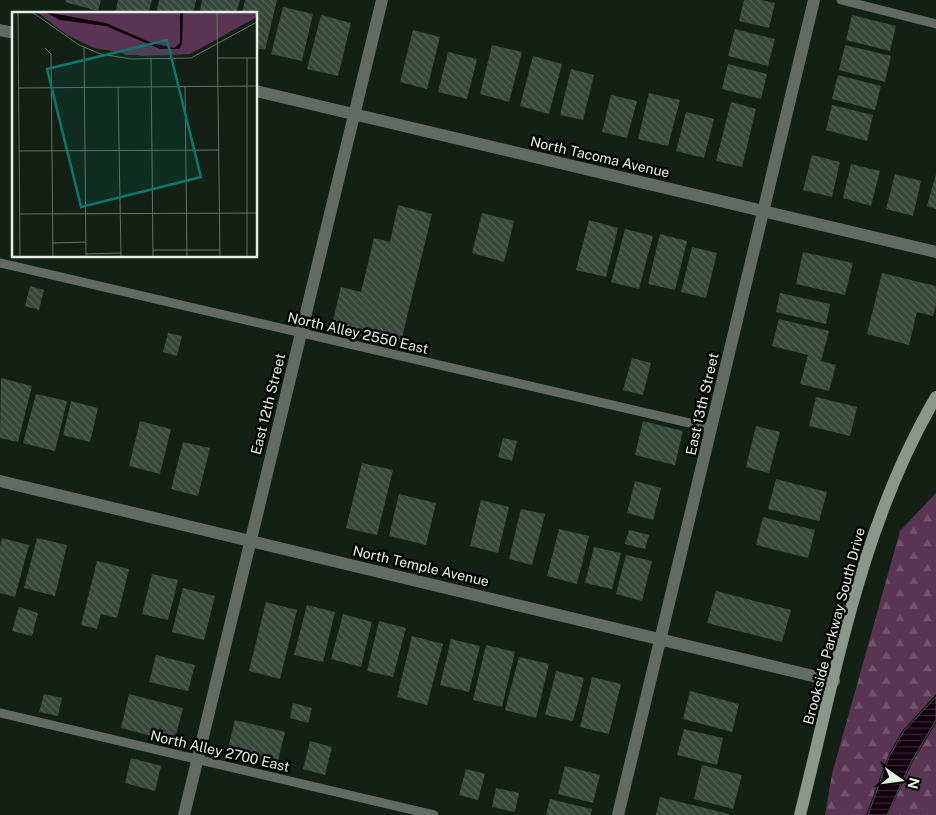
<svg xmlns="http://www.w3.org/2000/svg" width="936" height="815" viewBox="0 0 936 815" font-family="'Public Sans',sans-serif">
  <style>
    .forest { fill: url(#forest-firs) }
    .water { fill: url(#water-rules); stroke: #524850 }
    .building { fill: url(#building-back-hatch) }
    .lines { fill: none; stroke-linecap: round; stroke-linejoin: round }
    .service { stroke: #626a64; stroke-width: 9 }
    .minor { stroke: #626a64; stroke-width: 12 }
    .secondary { stroke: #8b968d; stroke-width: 12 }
    .labels { text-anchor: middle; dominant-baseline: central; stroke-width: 5; stroke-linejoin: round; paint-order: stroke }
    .street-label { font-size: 14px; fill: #e5efe7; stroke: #040805 }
    .inset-road { fill: none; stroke: #667369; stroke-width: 1 }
    .view { fill: #0f766e; fill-opacity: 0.15; stroke: #0f766e; stroke-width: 2.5 }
    .inset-edge { fill: none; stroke: #e5efe7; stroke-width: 2.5 }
  </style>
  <defs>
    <pattern id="forest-firs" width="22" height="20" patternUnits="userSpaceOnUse" patternTransform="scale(1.25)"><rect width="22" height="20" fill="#5a3553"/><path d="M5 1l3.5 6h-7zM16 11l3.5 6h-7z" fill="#72536c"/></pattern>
    <pattern id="water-rules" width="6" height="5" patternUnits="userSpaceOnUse" patternTransform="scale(1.25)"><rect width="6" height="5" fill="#13000f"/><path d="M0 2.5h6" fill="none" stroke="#352632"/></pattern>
    <pattern id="building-back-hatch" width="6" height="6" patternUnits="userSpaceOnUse" patternTransform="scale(1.25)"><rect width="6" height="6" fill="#37473a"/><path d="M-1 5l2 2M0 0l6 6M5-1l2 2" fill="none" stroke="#546256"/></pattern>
  </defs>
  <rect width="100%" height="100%" fill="#122015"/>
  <path class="forest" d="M936,493V694L902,731L888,756L866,815H825L832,774L900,531Z
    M936,723V815H888L912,763Z"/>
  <path class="water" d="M936,697V720L911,762L887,815H868L889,757L904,731Z"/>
  <path class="building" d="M66,0H101L98,11L65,2Z
    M118,0H152L148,14H115Z
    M159,0H196L193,14H156Z
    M202,0H240L236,14H199Z
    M245,0H277L265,50L256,48V14H242Z
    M744,0H761L775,3L769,28L739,21Z
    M283,7L313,14L302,61L271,54Z
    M321,15L351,23L338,76L307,69Z
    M852,15L896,26L890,51L846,40Z
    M735,29L775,39L768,66L728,56Z
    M413,30L440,37L427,89L400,82Z
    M492,45L522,52L509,102L480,94Z
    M845,45L891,56L885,82L839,70Z
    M448,52L477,59L467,99L438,92Z
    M533,56L562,64L549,114L520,106Z
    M728,64L767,74L761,99L722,89Z
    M571,69L594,75L583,120L560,115Z
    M838,75L881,86L875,110L832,99Z
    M649,93L680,100L668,146L638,139Z
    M611,95L637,101L627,138L602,132Z
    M731,102L756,109L742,167L716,161Z
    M832,105L873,115L867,141L826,130Z
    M686,112L714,119L704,158L676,151Z
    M812,155L840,162L832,197L803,190Z
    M851,164L880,171L871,206L843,198Z
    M895,174L921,181L913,216L886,209Z
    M936,174V209L927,206Z
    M398,205L432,214L400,346L356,335L355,339L330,333L341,287L361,292L374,238L390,242Z
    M482,213L514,221L504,262L472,253Z
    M589,220L618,228L606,277L576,270Z
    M625,229L653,236L639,289L611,282Z
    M660,234L687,241L675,290L648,284Z
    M692,247L717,253L706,298L681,292Z
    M803,252L853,263L845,295L796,284Z
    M882,273L936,286V305L933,316L917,312L909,345L867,334Z
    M30,286L44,290L39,310L25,306Z
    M780,293L830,304L826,324L776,312Z
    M779,319L829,331L821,361L836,365L829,391L800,384L808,355L772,346Z
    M168,333L182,336L177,356L163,352Z
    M632,358L651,363L643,395L623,390Z
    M1,378L32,386L18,442L0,438Z
    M36,394L67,401L55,451L23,443Z
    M816,397L857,407L850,436L809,426Z
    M71,401L98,408L90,442L63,435Z
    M140,421L171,429L160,474L129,466Z
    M643,421L683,431L675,465L635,455Z
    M756,426L780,432L769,473L746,467Z
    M503,438L517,441L512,461L498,457Z
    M183,442L210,448L198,496L171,489Z
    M362,463L393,470L377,535L346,528Z
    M776,479L827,492L819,521L768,509Z
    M635,481L661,488L653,520L627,513Z
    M399,494L436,503L426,545L389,536Z
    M481,500L509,507L498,553L470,546Z
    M521,509L545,514L532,565L509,559Z
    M763,517L815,530L808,558L756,545Z
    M559,529L589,536L577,584L547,576Z
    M629,530L649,535L645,549L625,544Z
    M2,538L29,545L15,597L0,593V547Z
    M37,538L67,545L55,596L24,588Z
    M594,547L621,553L612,589L585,583Z
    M626,555L652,561L642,601L616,594Z
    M97,561L129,569L117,618L101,614L97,629L81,625Z
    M152,574L178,580L168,620L142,614Z
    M183,588L215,596L204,640L172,632Z
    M716,591L791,610L782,642L707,623Z
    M266,602L297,610L280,679L249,671Z
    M307,605L335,612L323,662L294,655Z
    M19,607L38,613L32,636L12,631Z
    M343,614L372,622L361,667L331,659Z
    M379,621L406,628L393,677L367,671Z
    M412,636L443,644L427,705L397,697Z
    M451,639L480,646L469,692L440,685Z
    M486,645L515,652L502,707L473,700Z
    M156,655L195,665L188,691L149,682Z
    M519,657L549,664L536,718L505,710Z
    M556,671L584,678L573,721L545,715Z
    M592,677L621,684L609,734L580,727Z
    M690,691L739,704L732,732L683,719Z
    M44,694L62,698L58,716L39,712Z
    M129,694L183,708L174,742L121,728Z
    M293,703L312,708L308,723L290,718Z
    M235,720L285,732L277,765L227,752Z
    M684,729L723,738L717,765L677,755Z
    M310,741L332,747L325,775L303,769Z
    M131,758L161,766L155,791L125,783Z
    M702,765L742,775L733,809L694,799Z
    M565,766L600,775L593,803L558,794Z
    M466,769L485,774L478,800L459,795Z
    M496,788L519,793L515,812L492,807Z
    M660,797L729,814V815H656Z
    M550,799L592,809L591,815H546Z"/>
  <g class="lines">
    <path class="service" d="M841,0L936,24
      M0,263L711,428
      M0,713L434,815"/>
    <path class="minor" d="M0,30L14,33
      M256,91L936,252
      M0,481L834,681
      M184,815L382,0
      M618,815L814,0"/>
    <path class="secondary" d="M800,815C836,673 861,524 936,397"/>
  </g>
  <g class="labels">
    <g class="street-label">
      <text transform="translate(600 157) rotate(13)">North Tacoma Avenue</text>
      <text transform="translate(358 333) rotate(13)">North Alley 2550 East</text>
      <text transform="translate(268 404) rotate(-76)">East 12th Street</text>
      <text transform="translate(702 404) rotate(-77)">East 13th Street</text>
      <text transform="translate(421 566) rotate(13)">North Temple Avenue</text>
      <text transform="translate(834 626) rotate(-75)">Brookside Parkway South Drive</text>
      <text transform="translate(220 751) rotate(13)">North Alley 2700 East</text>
    </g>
  </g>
  <g transform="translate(12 12)">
    <rect width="245" height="245" fill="#122015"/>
    <path d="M25,0H245V5L178,42L130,44L82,36L55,23Z" fill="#5a3553"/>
    <path d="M26,0L48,8L94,14L148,37H167L172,22H200V29L186,33L177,42L114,43L105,38L107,26L97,22L91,38L48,17ZM40,0H66L106,8L135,19L168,22L167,31L162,36L148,33L94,11L49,5ZM147,0H168L169,19L146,17ZM171,0H191L197,3V9L190,15L172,19Z" fill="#5a3553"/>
    <path d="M33,0L94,11L140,31L162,36L168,31V0H171L170,32L167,37H148L94,14L48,8Z" fill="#13000f"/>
    <path class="inset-road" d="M6,0L8,245M20,0L67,33L89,42L119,47L179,46L245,10M205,0L208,245M72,35L74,245M33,36L39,42L41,245M206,46H245M235,46V245M139,47L141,245M173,74L175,245M106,75L109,245M7,76L245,74M7,139L207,138M8,202L245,201M41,231L74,230M141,238H208M74,242L109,241"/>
    <path class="view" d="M155,28L189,165L69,195L35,57Z"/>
    <rect width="245" height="245" class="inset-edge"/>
  </g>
  <g transform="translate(901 780) rotate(104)" stroke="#040805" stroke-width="4" paint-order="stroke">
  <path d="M0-4L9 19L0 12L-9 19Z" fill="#e5efe7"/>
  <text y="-8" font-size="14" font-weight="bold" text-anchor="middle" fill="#e5efe7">N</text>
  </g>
</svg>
